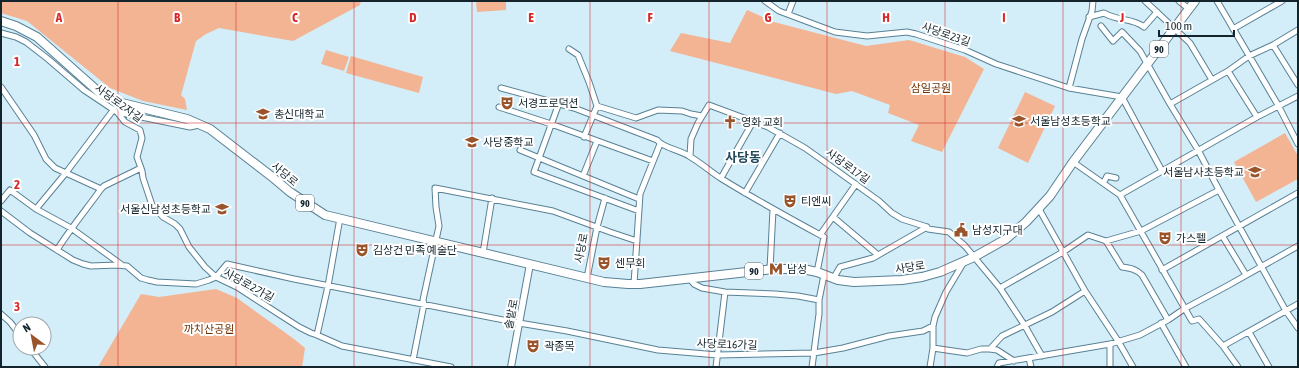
<svg xmlns="http://www.w3.org/2000/svg" width="1299" height="368" viewBox="0 0 1299 368" font-family="'Asap Condensed','Noto Sans KR',sans-serif">
  <style>
    .green { fill: #f3b494 }
    .lines { fill: none; stroke-linecap: round; stroke-linejoin: round }
    .minor-casing { stroke: #588194; stroke-width: 7 }
    .tertiary-casing { stroke: #588194; stroke-width: 8 }
    .primary-casing { stroke: #588194; stroke-width: 10 }
    .minor { stroke: #fff; stroke-width: 5 }
    .tertiary { stroke: #fff; stroke-width: 6 }
    .primary { stroke: #fff; stroke-width: 8 }
    .grid { fill: none; stroke: #d62828; stroke-width: 1; stroke-opacity: 0.55 }
    .labels { text-anchor: middle; dominant-baseline: central; stroke-width: 4; stroke-linejoin: round; paint-order: stroke }
    .shield { fill: #fff; stroke: #5a666b; stroke-width: 1 }
    .shield-label { font-size: 10px; font-weight: bold; fill: #13242c }
    .street-label { font-size: 11px; fill: #13242c; stroke: #fff }
    .park-label { font-size: 11px; fill: #713102; stroke: #fff }
    .poi-label { font-size: 11px; fill: #13242c; stroke: #fff; text-anchor: start }
    .quarter-label { font-size: 13px; font-weight: bold; fill: #21495b; stroke: #fff }
    .grid-label { font-size: 13px; text-anchor: middle; font-weight: bold; fill: #d62828; stroke: #fff; stroke-width: 4; stroke-linejoin: round; paint-order: stroke }
  </style>
  <rect width="100%" height="100%" fill="#d3edf9"/>
  <path class="green" d="M1,1H361L360,5L293,41L219,28L206,34L196,41L181,95L185,99L187,110L143,101L110,88L27,21L1,13Z
    M476,1H506V10L477,12Z
    M747,10L774,22L866,46L909,40L965,57L984,69L942,152L911,141L919,125L888,113L890,105L852,91L836,94L670,51L681,33L730,43Z
    M326,50L349,57L344,71L321,64Z
    M351,56L423,77L419,93L346,73Z
    M1025,92L1055,106L1028,163L998,148Z
    M1285,133L1298,156V179L1256,202L1234,162Z
    M216,289L237,298L294,339L305,348L302,367H98L141,294L159,297Z"/>
  <g class="lines">
    <g class="minor-casing">
      <path id="minor" d="M765,1L779,11L835,32L867,36L907,32L916,34L965,50L996,64L1069,88L1122,97L1162,171
        M1145,1L1190,43L1212,80
        M1179,1L1189,9
        M1217,1L1278,105L1298,144
        M788,14L793,1
        M1089,17L1104,13C1117,21 1133,18 1144,27L1157,12
        M1101,26L1113,41L1122,32L1140,51L1170,104L1198,150L1219,190L1286,311L1298,328
        M1233,29L1282,1
        M1,33L16,37L26,42L48,59L84,90L117,112L125,122L140,130L142,138L137,157L142,171L143,178L152,205L163,217L175,224L180,229L189,247L205,267L216,277L237,287L299,327L311,333L317,335L342,346L451,367
        M1273,45L1298,85
        M569,49L578,55L589,82L597,106L636,118L658,110L682,111L691,114L702,116
        M1228,71L1257,117
        M1,87L34,135L46,159L55,168L101,189
        M501,88L574,108L657,140C663,148 680,150 689,156C701,163 711,172 722,179C756,200 789,218 824,237L817,272
        M1069,88L1082,39L1092,11L1093,1
        M559,103L534,172L639,211
        M1170,104L1228,71L1249,56L1273,45L1298,30
        M499,107L551,124L653,161
        M117,112L190,127L199,125
        M584,137L597,106
        M520,150L639,199
        M690,156L691,139L698,123L709,105L768,127L805,148L822,160L879,201L892,213L902,219L927,227L928,229L949,232L965,246L1000,288L1025,326L1042,356
        M1073,162L1120,195L1192,321L1199,319L1223,346L1238,367
        M583,176L597,141
        M721,178L754,120
        M1104,182L1107,176L1116,178
        M745,193L780,133
        M1120,195L1257,117L1298,96
        M1,201L10,190L36,209L71,228L122,265
        M36,209L65,174L114,109
        M1039,209L1085,291L1118,341L1133,367
        M1,211L30,233L73,260L83,264L91,266L117,265L127,266L141,278L148,280L157,282L196,284L209,280L216,277L227,264L294,279L519,323L567,331L658,350L718,355L814,353L843,348L889,336L923,331L933,326
        M833,217L878,255
        M820,235L856,184
        M1223,237L1246,275
        M1106,241L1122,267C1130,268 1136,269 1142,275L1168,320
        M57,250C70,229 86,210 101,189L104,186L141,168
        M483,253L492,198
        M770,269L773,210
        M1162,270L1298,193
        M587,278L597,227L605,198
        M689,278L694,284L702,288L725,292L775,294L798,296L819,300
        M833,279L840,267L873,258L927,227
        M634,284L640,194L660,144
        M1000,288L1063,252L1088,235L1106,241L1141,231L1219,190
        M1,314L10,322L20,335
        M1161,323L1186,367
        M1249,332L1269,367
        M317,335L328,286L340,218
        M1110,344V367
        M1223,346L1298,304
        M30,348L45,367
        M933,348L967,353L981,349H990L997,350L1014,361
        M990,349L1002,336L1052,312L1085,291
        M1029,358L1031,367
        M413,360L424,304L423,300L439,226L436,207L435,188L553,211L610,232L637,241
        M716,367L725,292
        M812,367L819,314V300L824,275
        M930,367L933,348V326L935,317L946,292L964,262
        M997,367L999,363L1110,344L1140,335L1168,320L1184,309L1227,286L1298,246"/>
    </g>
    <g class="tertiary-casing">
      <path id="tertiary" d="M511,367L530,264"/>
    </g>
    <g class="primary-casing">
      <path id="primary" d="M1,21L16,26L37,37L101,94L122,103L187,119L210,129L271,176L290,192L325,215L604,282L628,284H640L774,269H803L817,272L838,280L854,282L902,280L922,277L940,272L974,257L1006,239L1026,222L1050,196L1073,162L1195,1"/>
    </g>
    <use href="#minor" class="minor"/>
    <use href="#tertiary" class="tertiary"/>
    <use href="#primary" class="primary"/>
  </g>
  <path class="grid" d="M118,1V367M236,1V367M354,1V367M472,1V367M590,1V367M709,1V367M827,1V367M945,1V367M1063,1V367M1181,1V367M1,123H1298M1,245H1298"/>
  <defs>
    <g id="theatre-bare" transform="scale(1.08)"><path d="M-5-5.5Q0-4 5-5.5V0Q5 5 0 6Q-5 5-5 0ZM-3.3-2.5H-1v1.5H-3.3ZM1-2.5H3.3v1.5H1ZM-2.8 1Q0 5.5 2.8 1Z" fill="#9a542b" stroke="#fff" stroke-width="2.5" paint-order="stroke"/></g>
    <g id="university-bare" transform="scale(1.08)"><path d="M0-5L7-2L0 1L-7-2ZM-4 1L0 2.5L4 1V4Q0 6-4 4Z" fill="#9a542b" stroke="#fff" stroke-width="2.5" paint-order="stroke"/></g>
    <g id="school-bare" transform="scale(1.08)"><path d="M0-5L7-2L0 1L-7-2ZM-4 1L0 2.5L4 1V4Q0 6-4 4Z" fill="#9a542b" stroke="#fff" stroke-width="2.5" paint-order="stroke"/></g>
    <g id="church-bare" transform="scale(1.08)"><path d="M-1.2-6h2.4v3.5h3.3v2.4h-3.3V6h-2.4V-.1h-3.3v-2.4h3.3Z" fill="#9a542b" stroke="#fff" stroke-width="2.5" paint-order="stroke"/></g>
    <g id="civic-bare" transform="scale(1.08)"><path d="M-.6-6.5H3V-4.5H.6V-3L4-1V1h2V6H-6V1h2V-1L-.6-3ZM-1.2 2.5V6h2.4V2.5Z" fill="#9a542b" stroke="#fff" stroke-width="2.5" paint-order="stroke"/></g>
    <g id="metro-bare" transform="scale(1.08)"><path d="M-5.5 5V-5H-3L0 0L3-5H5.5V5H3V-.5L0 4L-3-.5V5Z" fill="#9a542b" stroke="#fff" stroke-width="2.5" paint-order="stroke"/></g>
  </defs>
  <g fill-rule="evenodd">
    <use href="#theatre-bare" x="507" y="103"/>
    <use href="#university-bare" x="263" y="114"/>
    <use href="#school-bare" x="1019" y="121"/>
    <use href="#church-bare" x="730" y="122"/>
    <use href="#school-bare" x="472" y="142"/>
    <use href="#school-bare" x="1255" y="172"/>
    <use href="#theatre-bare" x="790" y="201"/>
    <use href="#school-bare" x="222" y="209"/>
    <use href="#civic-bare" x="961" y="230"/>
    <use href="#theatre-bare" x="1165" y="238"/>
    <use href="#theatre-bare" x="362" y="250"/>
    <use href="#theatre-bare" x="604" y="263"/>
    <use href="#metro-bare" x="776" y="269"/>
    <use href="#theatre-bare" x="533" y="346"/>
  </g>
  <g class="labels">
    <g class="shield">
      <rect x="1150" y="41" width="18" height="16" rx="3"/>
      <rect x="296" y="195" width="18" height="16" rx="3"/>
      <rect x="745" y="263" width="18" height="16" rx="3"/>
    </g>
    <g class="shield-label">
      <text x="1159" y="49">90</text>
      <text x="305" y="203">90</text>
      <text x="754" y="271">90</text>
    </g>
    <g class="street-label">
      <text transform="translate(946 34) rotate(19)">사당로23길</text>
      <text transform="translate(119 103) rotate(36)">사당로2자길</text>
      <text transform="translate(848 166) rotate(36)">사당로17길</text>
      <text transform="translate(285 174) rotate(40)">사당로</text>
      <text transform="translate(581 248) rotate(-79)">사당로</text>
      <text transform="translate(910 267) rotate(-9)">사당로</text>
      <text transform="translate(249 285) rotate(29)">사당로2가길</text>
      <text transform="translate(511 314) rotate(-79)">솔밭로</text>
      <text transform="translate(727 344) rotate(2)">사당로16가길</text>
    </g>
    <g class="park-label">
      <text x="931" y="88">삼일공원</text>
      <text x="209" y="329">까치산공원</text>
    </g>
    <g class="poi-label">
      <text x="518" y="103">서경프로덕션</text>
      <text x="274" y="114">총신대학교</text>
      <text x="1030" y="121">서울남성초등학교</text>
      <text x="741" y="122">영화 교회</text>
      <text x="483" y="142">사당중학교</text>
      <text x="1244" y="172" text-anchor="end">서울남사초등학교</text>
      <text x="801" y="201">티엔씨</text>
      <text x="211" y="209" text-anchor="end">서울신남성초등학교</text>
      <text x="972" y="230">남성지구대</text>
      <text x="1176" y="238">가스펠</text>
      <text x="373" y="250">김상건 민족 예술단</text>
      <text x="615" y="263">센무회</text>
      <text x="787" y="269">남성</text>
      <text x="544" y="346">곽종목</text>
    </g>
    <g class="quarter-label">
      <text x="743" y="157">사당동</text>
    </g>
  </g>
  <g class="grid-label">
    <text x="59" y="22">A</text>
    <text x="177" y="22">B</text>
    <text x="295" y="22">C</text>
    <text x="413" y="22">D</text>
    <text x="531" y="22">E</text>
    <text x="650" y="22">F</text>
    <text x="768" y="22">G</text>
    <text x="886" y="22">H</text>
    <text x="1004" y="22">I</text>
    <text x="1122" y="22">J</text>
    <text x="17" y="66">1</text>
    <text x="17" y="189">2</text>
    <text x="17" y="311">3</text>
  </g>
  <rect width="1299" height="368" fill="none" stroke="#13242c" stroke-width="4"/>
  <g transform="translate(32 336) rotate(328)"><circle r="19" fill="#ffffff" stroke="#a1a7ab"/>
  <path d="M0-3L7 15L0 10L-7 15Z" fill="#9a542b"/>
  <text y="-6" font-size="11" font-weight="bold" text-anchor="middle" fill="#13242c">N</text>
  </g>
  <path d="M1159 30v6h75v-6" fill="none" stroke="#13242c" stroke-width="2"/>
  <text x="1165" y="30" font-size="12" fill="#13242c" stroke="#ffffff" stroke-width="3" paint-order="stroke">100 m</text>
</svg>
